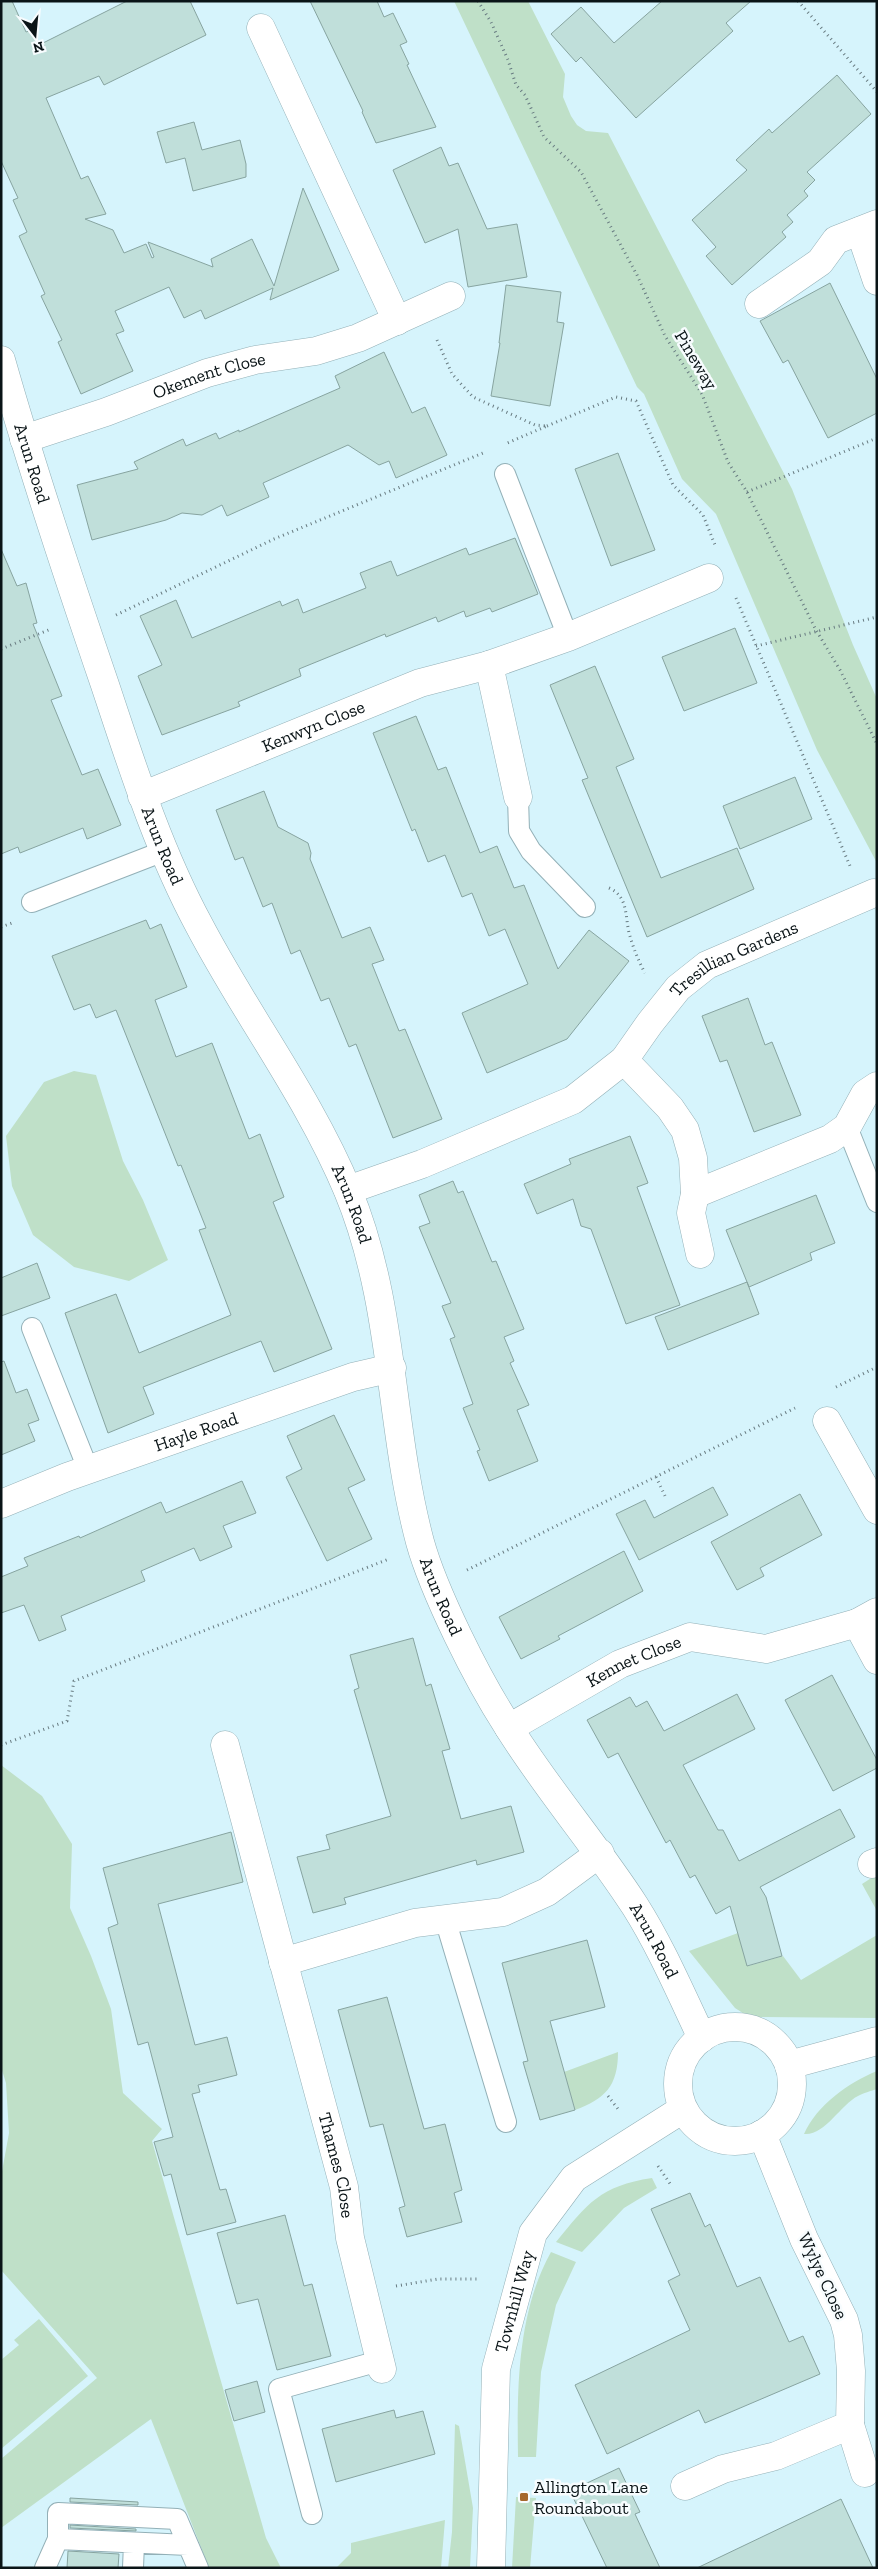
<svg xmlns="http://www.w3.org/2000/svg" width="878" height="2569" viewBox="0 0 878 2569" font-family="'Zilla Slab',serif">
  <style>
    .green { fill: #bfe0c8 }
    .building { fill: #c0dfda; stroke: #87a4a0 }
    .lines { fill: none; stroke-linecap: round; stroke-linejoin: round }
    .lane-casing { stroke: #93b0b7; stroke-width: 22 }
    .street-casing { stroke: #93b0b7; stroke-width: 29 }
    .secondary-casing { stroke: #93b0b7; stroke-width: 29 }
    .path { stroke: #687b81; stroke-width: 3; stroke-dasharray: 1 4; stroke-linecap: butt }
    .lane { stroke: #fff; stroke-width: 20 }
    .street { stroke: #fff; stroke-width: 28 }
    .secondary { stroke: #fff; stroke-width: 28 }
    .poi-dot { fill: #a6682d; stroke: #f7fcfe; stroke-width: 2 }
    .labels { text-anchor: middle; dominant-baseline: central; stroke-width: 5; stroke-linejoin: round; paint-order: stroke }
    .street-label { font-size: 18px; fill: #0a1417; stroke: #f7fcfe }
    .poi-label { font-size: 18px; fill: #0a1417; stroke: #f7fcfe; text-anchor: start }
  </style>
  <rect width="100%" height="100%" fill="#d6f4fc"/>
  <path class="green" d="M454,1H528L565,74L563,97L571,116L577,125L586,131L608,133L792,489L853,645L877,699V863L817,750L716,514L682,479L644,394L637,387Z
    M74,1071L96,1075L123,1161L143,1200L168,1260L129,1281L74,1267L33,1235L12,1186L6,1136L44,1082Z
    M1,1765L42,1796L72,1844L70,1908L91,1956L111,2009L123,2093L162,2129L152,2141L266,2538L281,2568H209L151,2419L1,2528V2459L97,2378L1,2270V2177L9,2133L6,2083L1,2067Z
    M876,1875L877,1877V1911L862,1884Z
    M738,1933L748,1966L783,1956L801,1980L877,1935V2018L749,2017L735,2008L689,1951Z
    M618,2052C618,2086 605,2099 575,2110L564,2072Z
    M877,2071V2089C871,2091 863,2093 858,2096C840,2105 825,2136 804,2134C817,2105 848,2083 877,2071Z
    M652,2178L657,2188L624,2208L582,2252L556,2242C588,2203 600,2186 652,2178Z
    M551,2252L576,2262L556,2305L541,2372L536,2457H518C517,2389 517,2313 551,2252Z
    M39,2319L88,2376L1,2449V2360L19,2345L14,2340Z
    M455,2424L459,2426L473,2508L470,2568H448L452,2532Z
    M516,2497L536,2498L530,2568H512Z
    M445,2520L441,2568H336L351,2553V2543Z"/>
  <path class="building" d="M1,1H12L26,32L32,30L39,45L127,1H190L206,35L104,85L99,76L46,98L81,179L88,176L106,214L85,219L113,230L124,253L146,244L152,258L154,257L148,242L213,267L211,259L252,239L274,286L303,188L339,270L270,300L273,288L205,319L201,310L184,318L169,287L115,311L124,331L116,334L133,371L81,394L58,342L62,340L41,296L45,294L19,236L27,232L13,200L18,198L1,161Z
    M310,1H377L384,17L393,13L407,42L400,45L409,64L407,65L436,127L376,143L362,112L363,111Z
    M662,1H751L726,23L733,31L636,118L581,57L576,62L551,34L581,7L614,43Z
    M837,75L871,114L807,172L815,180L804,191L808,196L787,215L793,222L782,232L786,237L732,285L706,256L716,247L692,220L747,170L736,160L769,129L772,133Z
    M194,122L202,150L240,140L246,164V177L193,191L185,158L166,163L157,132Z
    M441,147L449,166L458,163L487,229L517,224L527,277L468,287L458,229L425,243L393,170Z
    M830,283L877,379V413L828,438L788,360L783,363L760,321Z
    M506,285L561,292L557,322L564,323L550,406L491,396L500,343H499Z
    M384,352L412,413L425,407L447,455L396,478L389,461L379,465L348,445L263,483L269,497L227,516L222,505L202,515L182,513L166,520L92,540L77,485L138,469L134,462L183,439L186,446L216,433L219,439L239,430V432L340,388L335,376Z
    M618,453L655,550L611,566L575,469Z
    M515,538L538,594L492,612L490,608L466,617L464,611L438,622L436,617L386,637L385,634L299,669L301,676L238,702L240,706L162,735L138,676L162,665L140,616L176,600L192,638L280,601L282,606L298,599L303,613L366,588L360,573L391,561L397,576L466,548L469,555Z
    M1,549L17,586L26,583L37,623L33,624L62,696L51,700L82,775L98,769L121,825L87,839L83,828L20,853L18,847L1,854Z
    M735,628L757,683L684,711L662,657Z
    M595,666L634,759L616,767L661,878L737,848L754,889L647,937L582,780L588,778L550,685Z
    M416,716L438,770L446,767L480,853L497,846L514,888L524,885L558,969L589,930L629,961L567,1039L487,1073L462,1013L528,984L505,929L489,936L472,893L462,897L445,855L428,862L415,829L412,831L373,733Z
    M795,777L812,819L740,849L723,806Z
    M264,791L278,827L308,843L311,853L310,859L342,938L370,927L384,960L372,964L399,1031L405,1029L442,1119L393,1138L356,1044L349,1047L329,998L321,1001L300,950L291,954L272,903L263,907L243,857L235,860L216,810Z
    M146,920L150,929L161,924L187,987L155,1000L176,1057L212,1043L249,1139L260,1134L284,1197L273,1202L332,1349L274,1372L261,1341L143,1387L154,1414L108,1433L65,1313L116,1294L139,1353L231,1315L199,1230L206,1228L181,1165L178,1166L116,1010L96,1018L90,1004L74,1010L52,956Z
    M748,998L765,1045L772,1042L801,1115L754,1132L727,1060L720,1062L702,1016Z
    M630,1136L648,1183L637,1187L680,1305L626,1324L591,1229L581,1226L573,1199L537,1214L524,1184L571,1164L569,1159Z
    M453,1181L458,1193L463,1191L492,1262L496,1261L524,1329L504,1337L514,1361L510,1363L529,1405L517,1410L538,1461L489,1481L477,1451L480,1450L463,1408L473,1404L450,1339L455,1337L442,1306L451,1303L419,1227L430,1223L419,1195Z
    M816,1195L835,1243L810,1253L812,1260L749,1287L726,1230Z
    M37,1263L50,1298L1,1316V1278Z
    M747,1282L759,1314L668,1350L655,1317Z
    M4,1361L16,1393L27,1389L39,1420L28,1424L35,1441L1,1455V1362Z
    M334,1415L365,1480L348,1488L372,1539L327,1561L286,1477L302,1469L287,1436Z
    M242,1481L256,1513L223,1526L232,1547L200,1561L194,1548L141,1571L145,1581L61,1616L66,1630L39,1641L24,1605L1,1613V1577L28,1566L24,1558L79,1536L80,1538L161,1502L166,1513Z
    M713,1487L728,1515L639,1560L616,1514L645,1500L654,1518Z
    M800,1494L822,1535L760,1568L764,1576L737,1590L711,1542Z
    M624,1551L643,1591L558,1636L560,1639L521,1659L499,1617Z
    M413,1638L426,1686L431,1684L450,1749L442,1751L461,1819L511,1806L524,1852L477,1865L476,1860L344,1898L346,1904L313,1913L297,1857L330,1849L326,1835L391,1816L354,1690L359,1688L350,1655Z
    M832,1675L877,1760V1768L833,1791L785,1700Z
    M737,1694L755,1729L683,1765L718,1830H723L739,1861L840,1809L855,1837L760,1887L766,1897L782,1956L747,1966L730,1906L716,1914L695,1875L690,1878L670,1840L666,1843L618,1753L608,1758L587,1720L630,1697L636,1707L647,1701L664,1731Z
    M231,1832L243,1882L158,1904L195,2045L227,2037L237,2075L198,2085L200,2092L192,2094L220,2190L226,2189L236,2222L187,2235L171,2174L164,2176L154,2142L173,2137L148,2042L138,2045L108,1928L118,1924L103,1868Z
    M587,1940L605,2007L550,2021L575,2110L540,2120L523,2062L528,2061L502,1963Z
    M387,1997L424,2129L445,2124L462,2190L454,2193L462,2222L407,2237L399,2208L405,2206L383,2124L370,2127L338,2010Z
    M690,2193L705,2227L710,2224L737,2287L760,2277L789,2342L803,2336L820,2374L705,2423L699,2410L607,2454L575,2385L690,2330L668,2281L680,2275L651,2209Z
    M285,2215L304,2286L312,2284L331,2356L277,2370L258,2299L237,2304L217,2233Z
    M257,2381L265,2412L234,2421L225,2390Z
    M394,2410L396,2418L423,2411L435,2454L336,2482L322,2429Z
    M619,2468L640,2512L635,2514L660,2568H607L570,2491Z
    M70,2498L138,2502V2505L70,2502Z
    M841,2499L873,2568H697L810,2514Z
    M70,2525L136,2529V2531L70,2528Z
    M68,2551L119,2554L118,2568H67Z"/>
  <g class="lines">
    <g class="lane-casing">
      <path id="lane" d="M505,474L568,637
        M518,797L519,831L531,851L585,907
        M32,902L164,851
        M847,1127L877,1202
        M32,1328L88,1469
        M445,1919L506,2122
        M312,2514L279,2389L379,2361
        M58,2539V2513L177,2519L198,2568
        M45,2568L58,2539L188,2545
        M133,2568L134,2543"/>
    </g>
    <g class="street-casing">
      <g id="street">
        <path d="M261,28L397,321"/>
        <path d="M860,231L877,281"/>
        <path d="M759,304L820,262L836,240L877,224"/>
        <path id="s1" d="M1,360C32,469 68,577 105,685C132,766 158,849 199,925C246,1015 309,1097 348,1191C395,1304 389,1426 420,1542C428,1571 445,1609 458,1636C473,1667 489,1697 507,1725C546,1788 595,1844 635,1906C661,1947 681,1994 702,2038"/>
        <path id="s2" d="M24,439L106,412L207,373L255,360L316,351L358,338L451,296"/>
        <path d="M489,665L518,797"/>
        <path id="s3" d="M142,796L420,683L489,665L568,637L709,578"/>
        <path d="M624,1060L670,1108L685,1130L693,1158L695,1194L691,1213L700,1254"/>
        <path id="s4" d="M348,1190L422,1164L573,1100L624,1060L650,1023L678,988L707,965L874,893"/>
        <path d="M695,1194L830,1139L847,1127L865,1094L877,1086"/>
        <path d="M827,1421L877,1510"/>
        <path id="s5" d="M1,1504L67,1477L353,1377L392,1368"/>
        <path d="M857,1623L877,1612"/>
        <path id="s6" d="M509,1728L620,1664L690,1637L766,1649L857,1623L877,1660"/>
        <path id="s7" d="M225,1745L344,2187L350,2238L382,2369"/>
        <path d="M872,1864L877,1862"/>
        <path d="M283,1962L415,1923L503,1912L547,1892L600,1853"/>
        <path d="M850,2425L865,2473"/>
        <path d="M685,2486L723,2469L776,2456L850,2425L851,2371L848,2335L844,2320L804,2239L762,2134"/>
      </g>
    </g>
    <g class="secondary-casing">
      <g id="secondary">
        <circle cx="735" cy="2084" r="57"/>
        <path d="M789,2065L877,2041"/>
        <path id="s8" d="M491,2568L496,2369L533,2233L574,2178L683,2109"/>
      </g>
    </g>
    <path class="path" d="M478,1L491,22L508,60L516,85L525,95L544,137L581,172L637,275L665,336L702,394L728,462L747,492L816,630L840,670L877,744
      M798,1L877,92
      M437,340L452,374L473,397L535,425L547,426L505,444
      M547,426L616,397L636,401L673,485L703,515L715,545
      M747,492L877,438
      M736,598L850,866
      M116,615L274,539L483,453
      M756,646L877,617
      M1,649L51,629
      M609,888C628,896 625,915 629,933C633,947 638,960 645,973
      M1,927L12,923
      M836,1387L877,1367
      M656,1477L666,1498
      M467,1570L795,1408
      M1,1745L67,1721L74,1681L389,1559
      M608,2096L618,2109
      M658,2166L671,2185
      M396,2286L438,2279H477"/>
    <use href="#lane" class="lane"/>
    <use href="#street" class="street"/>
    <use href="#secondary" class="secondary"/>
  </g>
  <rect class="poi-dot" x="519" y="2492" width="10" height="10" rx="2.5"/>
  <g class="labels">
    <g class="street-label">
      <text transform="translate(696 360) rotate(59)">Pineway</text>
      <text stroke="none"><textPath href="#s2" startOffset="196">Okement Close</textPath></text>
      <text stroke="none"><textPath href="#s1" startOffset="108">Arun Road</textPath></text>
      <text stroke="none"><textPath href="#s3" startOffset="185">Kenwyn Close</textPath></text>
      <text stroke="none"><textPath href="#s1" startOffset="512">Arun Road</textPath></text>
      <text stroke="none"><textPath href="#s4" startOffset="461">Tresillian Gardens</textPath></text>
      <text stroke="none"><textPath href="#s1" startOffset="918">Arun Road</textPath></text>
      <text stroke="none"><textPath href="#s5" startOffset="208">Hayle Road</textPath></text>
      <text stroke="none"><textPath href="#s1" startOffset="1322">Arun Road</textPath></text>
      <text stroke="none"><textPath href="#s6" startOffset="142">Kennet Close</textPath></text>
      <text stroke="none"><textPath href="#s1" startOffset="1728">Arun Road</textPath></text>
      <text stroke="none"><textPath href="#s7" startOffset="435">Thames Close</textPath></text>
      <text transform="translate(823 2276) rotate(65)">Wylye Close</text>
      <text stroke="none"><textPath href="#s8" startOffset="269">Townhill Way</textPath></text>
    </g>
    <g class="poi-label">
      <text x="534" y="2487">Allington Lane<tspan x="534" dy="21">Roundabout</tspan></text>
    </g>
  </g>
  <rect width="878" height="2569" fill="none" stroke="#0a1417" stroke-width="5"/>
  <g transform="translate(35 35) rotate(164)" stroke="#f7fcfe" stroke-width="4" paint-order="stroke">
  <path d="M0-4L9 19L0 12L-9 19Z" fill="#0a1417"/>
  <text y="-8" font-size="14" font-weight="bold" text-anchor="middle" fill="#0a1417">N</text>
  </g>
</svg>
